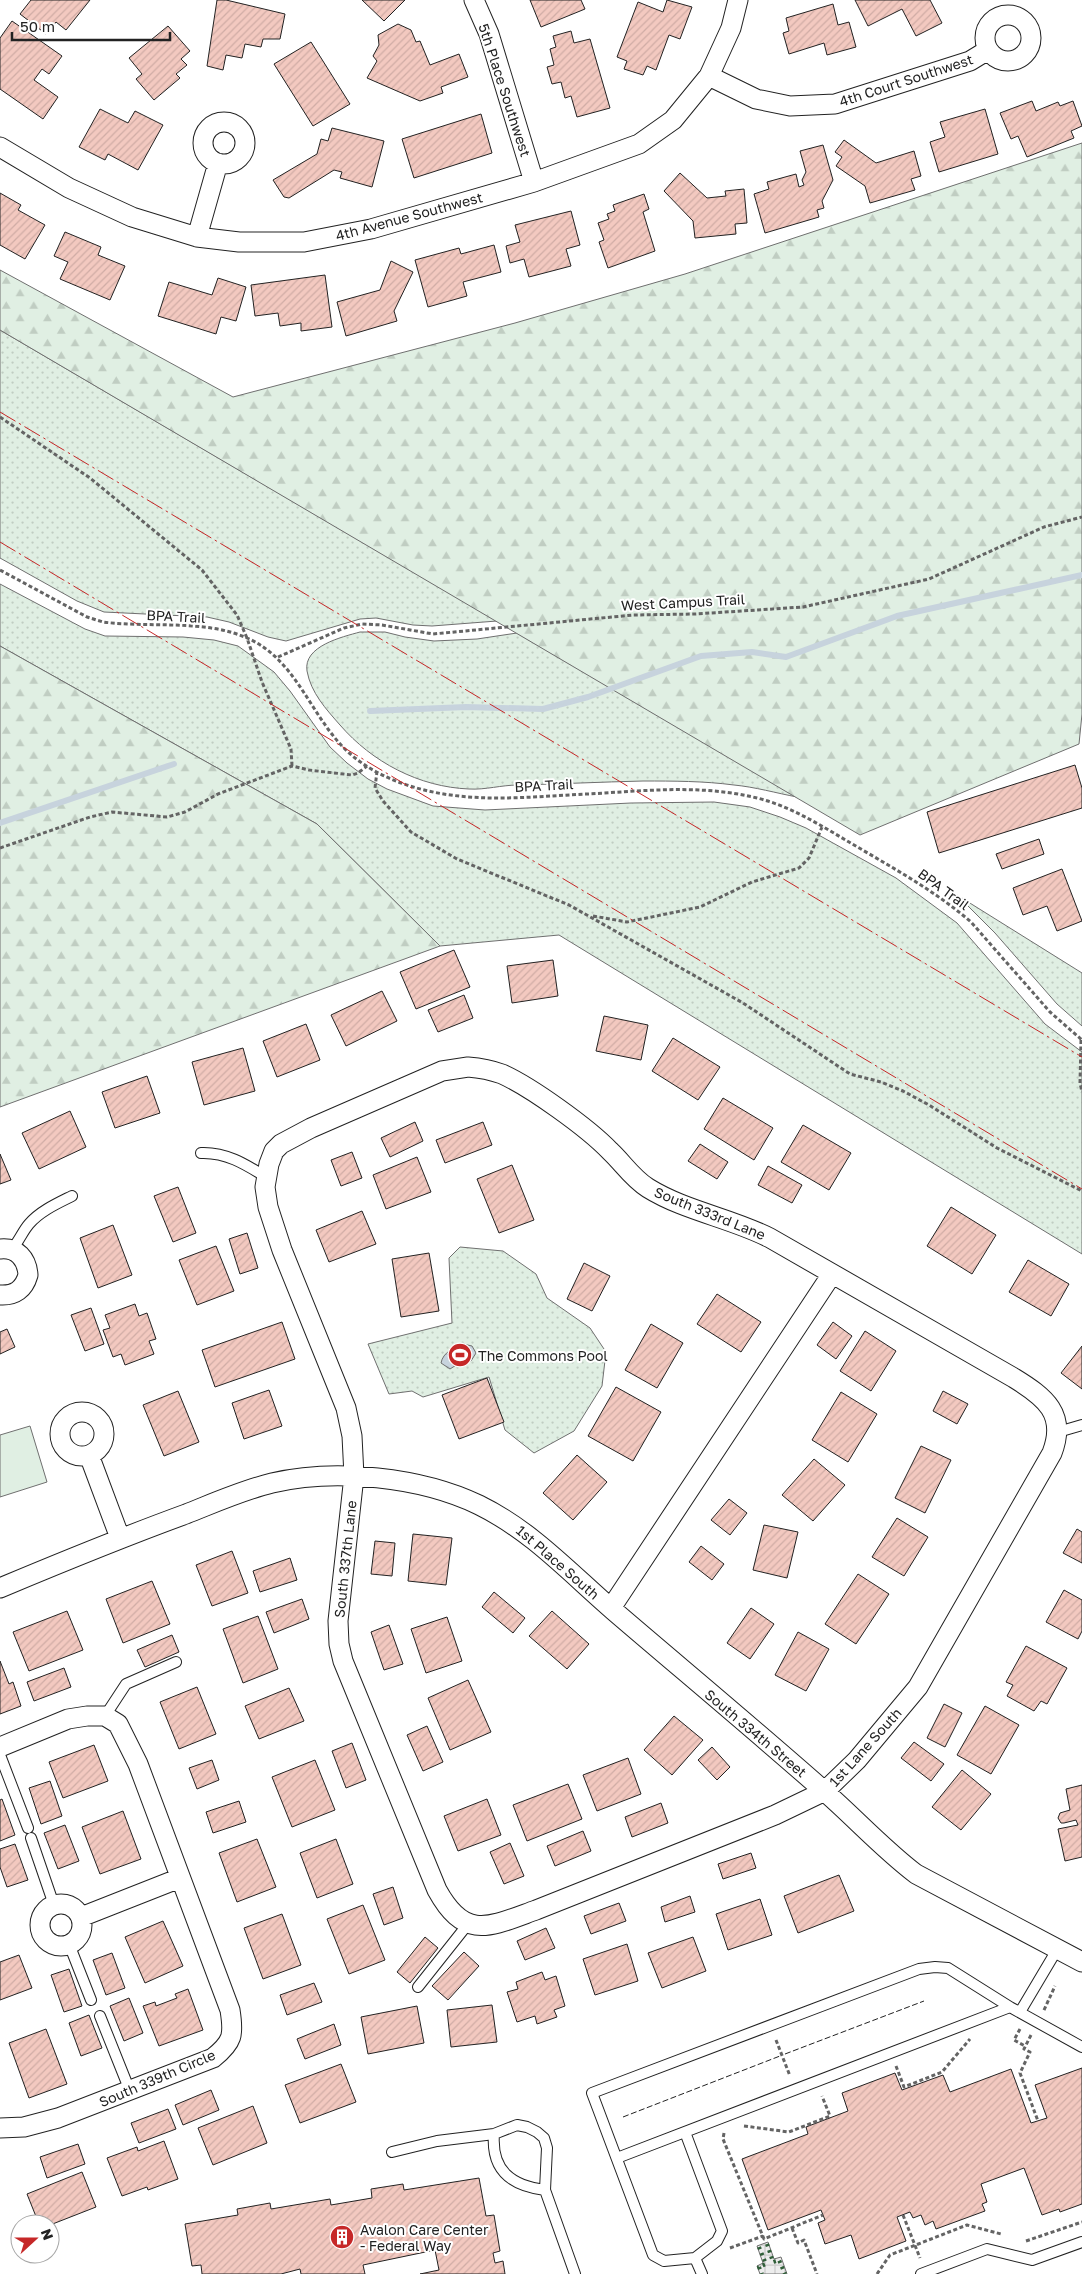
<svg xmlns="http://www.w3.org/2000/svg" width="1082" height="2274" viewBox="0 0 1082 2274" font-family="'Golos Text',sans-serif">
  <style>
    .green { fill: url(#green-dots); stroke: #6f6f6f }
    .forest { fill: url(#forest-firs); stroke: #6f6f6f }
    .pitch { fill: #e0efe3; stroke: #6f6f6f }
    .plaza { fill: url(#plaza-grid); stroke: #6f6f6f }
    .water { fill: url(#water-waves); stroke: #6f6f6f }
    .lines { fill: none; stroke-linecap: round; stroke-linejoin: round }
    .stream { stroke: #c7d3dd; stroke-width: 6 }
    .building { fill: url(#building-hatch); stroke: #222 }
    .service-casing { stroke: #222; stroke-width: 12 }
    .minor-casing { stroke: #222; stroke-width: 21 }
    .path { stroke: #646464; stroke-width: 3; stroke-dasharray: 4 2.5; stroke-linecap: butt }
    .service { stroke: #fff; stroke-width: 10 }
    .minor { stroke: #fff; stroke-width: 19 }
    .hedge { stroke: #2f5e38; stroke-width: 4; stroke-dasharray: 2.5 4; stroke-linecap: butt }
    .fence { stroke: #222; stroke-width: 1; stroke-dasharray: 6 2.5; stroke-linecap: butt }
    .power { stroke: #c62828; stroke-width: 1; stroke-dasharray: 18 4 2.5 4; stroke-linecap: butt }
    .labels { text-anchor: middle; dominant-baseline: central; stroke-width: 4; stroke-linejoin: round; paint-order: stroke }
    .street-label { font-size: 14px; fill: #222; stroke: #fff }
    .poi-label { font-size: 14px; fill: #222; stroke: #fff; text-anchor: start }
  </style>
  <defs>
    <pattern id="green-dots" width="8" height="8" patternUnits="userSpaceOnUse" patternTransform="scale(1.25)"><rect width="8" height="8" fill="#e0efe3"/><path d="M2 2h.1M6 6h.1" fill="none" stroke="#c0cdc2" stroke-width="1.8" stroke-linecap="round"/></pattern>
    <pattern id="forest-firs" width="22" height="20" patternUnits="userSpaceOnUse" patternTransform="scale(1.25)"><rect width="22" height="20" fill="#e0efe3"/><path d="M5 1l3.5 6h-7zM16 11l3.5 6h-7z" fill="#c0cdc2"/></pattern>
    <pattern id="plaza-grid" width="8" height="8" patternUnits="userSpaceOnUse" patternTransform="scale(1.25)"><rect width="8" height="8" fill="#ededed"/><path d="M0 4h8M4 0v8" fill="none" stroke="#cbcbcb"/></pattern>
    <pattern id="water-waves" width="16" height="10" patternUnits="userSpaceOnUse" patternTransform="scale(1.25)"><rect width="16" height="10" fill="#c7d3dd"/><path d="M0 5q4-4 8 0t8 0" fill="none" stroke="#abb5bd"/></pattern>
    <pattern id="building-hatch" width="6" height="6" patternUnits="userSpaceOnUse" patternTransform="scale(1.25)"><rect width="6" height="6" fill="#f3c9c0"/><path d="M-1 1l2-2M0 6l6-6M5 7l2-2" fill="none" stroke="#d0aca5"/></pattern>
  </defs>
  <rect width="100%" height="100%" fill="#fff"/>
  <path class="green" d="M0,330L497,621L432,626L413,625L376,618L360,619L286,641L268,637L229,622L207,617L104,612L77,601L0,558Z
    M0,584L85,629L105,636L183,637L214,640L238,646L274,672L290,691L330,747L347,763L368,779L387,789L433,806L485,810L631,803L714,802L750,807L780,817L806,828L896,878L957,923L1045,1024L1082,1052V1254L559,935L440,946L317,824L0,646Z
    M360,632H385L405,637L434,641L477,639L517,633L797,797C776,793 755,787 734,785C704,781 673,781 643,781C601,782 559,784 518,785C502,785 485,790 469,789C419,787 372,762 340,725C326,709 311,693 307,671C303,646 342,637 360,632Z
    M957,895L1082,973V1026L1057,1004L995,933Z
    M460,1247L503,1251L536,1274L547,1298L590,1328L606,1352L602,1386L574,1431L534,1453L505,1430L489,1377L423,1397L412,1391L389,1394L368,1344L452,1323L449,1258Z"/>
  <path class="forest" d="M1082,143V714L1079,744L860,835L0,330V270L233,397L515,323L685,274Z
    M0,646L317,824L440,946L0,1107Z"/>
  <path class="pitch" d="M30,1426L47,1482L0,1497V1435Z"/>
  <path class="plaza" d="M768,2242L774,2259L781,2257L787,2274H760L757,2266L763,2263L757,2246Z"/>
  <path class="water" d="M463,1344L472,1346L476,1353L471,1361L461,1362L450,1369L441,1363C443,1352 454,1348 463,1344Z"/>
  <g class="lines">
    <path class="stream" d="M370,711L466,707L543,709L588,697L701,656L752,652L786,657L897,616L1082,575
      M0,823L174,764"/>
  </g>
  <path class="building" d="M31,0H90L66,30L56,22L46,34L20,14Z
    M217,0H226L285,14L280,39H263L261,47L245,44L242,58L226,55L223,70L207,66Z
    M362,0H405L384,21Z
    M530,0H581L585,9L541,27Z
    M667,0L692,7L680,39L669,35L656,70L647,66L643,75L624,69L627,61L617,57L638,2L663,12Z
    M855,0H930L942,23L916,36L902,9L868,26Z
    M833,4L838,25L849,22L856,47L827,55L824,43L789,54L783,33L789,31L786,18Z
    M12,21L62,56L49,74L42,69L34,80L58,97L43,119L0,89V38Z
    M398,24L411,30L416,42L420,41L430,65L459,54L468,77L441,87L443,93L420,101L367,78L377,61L373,56L379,45L378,35Z
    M168,26L190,51L181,59L187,65L176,74L180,78L154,100L136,79L142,74L129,58Z
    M571,31L574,43L590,39L610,108L577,117L571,96L565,98L561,82L552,84L547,67L554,65L550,49L556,47L553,36Z
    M311,42L350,104L313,126L274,64Z
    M1032,101L1036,111L1058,102L1060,106L1073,101L1082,126L1071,131L1074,138L1027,157L1018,136L1011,139L1000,113Z
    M100,109L128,123L135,111L163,125L138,170L108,154L105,160L79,147Z
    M985,109L998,154L939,172L930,142L945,137L940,122Z
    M481,114L492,153L414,178L402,139Z
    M332,128L384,141L372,187L340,178L342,172L334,170L289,198L284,197L273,180L317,154L321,139L328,141Z
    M844,140L876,163L914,151L921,176L911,179L915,190L870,203L865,186L836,166L842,157L835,152Z
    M823,145L833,180L822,201L824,208L817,210L819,217L765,233L754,194L769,189L767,182L796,174L799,187L804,185L802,180L806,172L800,151Z
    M680,173L707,198L726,196L725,191L744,189L747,223L735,224L736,234L695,238L693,221L664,191Z
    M0,193L21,205L18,210L45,225L25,259L0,245Z
    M644,194L649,209L643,212L655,251L608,268L599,242L604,240L598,223L609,219L607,214L615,211L613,205Z
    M571,211L580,245L566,249L571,266L529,277L524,259L510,263L506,246L520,242L515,225Z
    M65,232L101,247L98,255L125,266L110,300L60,279L68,262L54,256Z
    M494,245L501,272L463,282L467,296L428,307L415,260L459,248L461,254Z
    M391,261L413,272L394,311L397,321L346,336L337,302L380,290Z
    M325,275L332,327L301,331V323L280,326L278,313L255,316L251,285Z
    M218,278L246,287L236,321L221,317L216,334L158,316L169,282L212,295Z
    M1075,765L1082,788V808L939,853L927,812Z
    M1039,839L1044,854L1002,869L996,854Z
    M1062,869L1082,921L1057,931L1047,906L1023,915L1013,888Z
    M454,950L470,987L416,1009L400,972Z
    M553,960L558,996L512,1003L507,966Z
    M382,991L397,1021L346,1046L331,1015Z
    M464,995L473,1018L438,1032L428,1010Z
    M604,1016L648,1025L641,1060L596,1051Z
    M306,1024L320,1060L277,1077L263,1041Z
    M673,1038L720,1067L698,1100L652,1071Z
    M243,1048L255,1091L204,1105L192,1062Z
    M147,1076L160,1113L115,1128L102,1092Z
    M723,1098L773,1128L754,1160L704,1129Z
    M70,1111L86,1147L39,1169L22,1133Z
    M415,1122L423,1141L390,1157L381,1138Z
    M483,1122L492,1145L445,1163L436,1140Z
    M803,1125L851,1153L829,1190L781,1162Z
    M700,1144L728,1162L717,1179L688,1161Z
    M352,1152L362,1178L341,1186L331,1160Z
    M0,1154L11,1180L0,1184Z
    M417,1157L431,1192L386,1209L373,1175Z
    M512,1165L534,1220L499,1233L477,1179Z
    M768,1166L802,1185L792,1203L758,1185Z
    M178,1187L196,1233L173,1242L154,1196Z
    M951,1207L996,1235L972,1274L927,1246Z
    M362,1211L376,1244L329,1262L316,1230Z
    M113,1225L132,1275L98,1288L80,1238Z
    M247,1233L258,1268L240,1274L229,1239Z
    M216,1246L234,1291L197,1305L179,1260Z
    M429,1253L439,1311L401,1317L392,1259Z
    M1028,1260L1069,1284L1051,1316L1009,1292Z
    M584,1263L610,1276L592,1311L567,1299Z
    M717,1294L761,1322L741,1352L697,1324Z
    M135,1304L139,1316L147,1313L156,1339L149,1341L154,1354L125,1365L121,1354L113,1357L103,1330L110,1328L105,1315Z
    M91,1308L104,1344L85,1351L71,1315Z
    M282,1322L295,1359L215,1387L202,1350Z
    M833,1322L852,1336L836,1359L817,1345Z
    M651,1324L683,1343L657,1388L625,1370Z
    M7,1329L15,1347L0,1354V1332Z
    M865,1331L896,1351L871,1391L840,1371Z
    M1082,1346V1389L1061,1373Z
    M487,1378L504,1422L459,1439L442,1395Z
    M616,1387L661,1412L633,1461L588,1436Z
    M269,1390L282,1426L244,1439L232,1403Z
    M178,1391L199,1442L164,1456L143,1405Z
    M943,1391L968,1404L957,1424L933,1411Z
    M841,1392L877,1414L848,1462L812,1440Z
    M921,1446L951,1460L925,1513L895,1498Z
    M577,1455L607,1482L573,1520L543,1493Z
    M814,1459L845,1485L813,1521L782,1495Z
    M729,1499L747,1513L730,1535L711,1520Z
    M897,1518L928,1537L904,1576L872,1557Z
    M764,1525L798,1532L787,1578L753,1570Z
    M1077,1529L1082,1532V1563L1063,1553Z
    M413,1534L452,1538L446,1585L408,1581Z
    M375,1541L395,1543L392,1576L371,1574Z
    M701,1546L724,1564L712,1580L689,1562Z
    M232,1551L248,1593L212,1606L196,1565Z
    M290,1558L297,1580L260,1592L253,1571Z
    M858,1574L889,1594L856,1644L825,1624Z
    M152,1581L170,1624L123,1643L106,1599Z
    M1064,1590L1082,1600V1631L1078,1639L1046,1622Z
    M494,1592L525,1618L513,1633L482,1607Z
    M302,1599L309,1619L274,1633L266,1612Z
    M751,1608L774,1624L750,1659L727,1643Z
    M67,1611L83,1650L29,1671L13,1632Z
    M552,1611L589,1644L567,1669L529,1636Z
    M258,1616L278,1669L243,1683L223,1629Z
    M447,1617L462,1661L426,1673L411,1629Z
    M389,1625L403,1664L384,1670L371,1632Z
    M798,1632L829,1649L806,1691L775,1675Z
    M172,1635L179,1652L145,1667L137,1650Z
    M1026,1646L1067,1668L1047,1704L1041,1701L1034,1711L1007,1696L1013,1685L1006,1682Z
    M0,1661L9,1684L13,1682L21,1706L0,1714Z
    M64,1668L71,1687L34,1701L27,1682Z
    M468,1680L491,1732L450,1750L428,1698Z
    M197,1687L216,1734L179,1749L160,1702Z
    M289,1688L304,1721L259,1739L245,1706Z
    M944,1704L962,1713L945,1747L927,1738Z
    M985,1706L1019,1725L991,1774L957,1755Z
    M674,1716L703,1740L672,1775L644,1750Z
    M427,1726L443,1762L423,1771L407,1735Z
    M914,1742L944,1764L931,1781L901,1758Z
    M352,1743L366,1780L346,1788L332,1751Z
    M94,1745L108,1781L63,1798L49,1762Z
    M712,1747L730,1767L717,1780L698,1760Z
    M628,1758L641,1794L597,1811L583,1775Z
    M212,1760L219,1780L197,1789L189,1768Z
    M315,1760L335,1810L292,1827L272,1777Z
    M962,1770L991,1794L961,1830L932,1807Z
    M50,1781L62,1816L41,1824L29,1788Z
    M568,1784L582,1819L527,1841L513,1805Z
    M1082,1785V1857L1065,1861L1058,1829L1078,1825L1076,1820L1064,1823H1061L1058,1818L1060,1813L1070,1810L1066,1789Z
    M2,1799L15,1835L0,1841V1800Z
    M487,1799L501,1835L458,1851L444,1816Z
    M239,1801L246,1822L213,1833L206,1812Z
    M661,1803L668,1823L632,1837L625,1817Z
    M123,1811L141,1859L100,1874L82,1827Z
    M65,1825L79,1861L58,1869L44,1833Z
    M583,1831L591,1851L555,1866L547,1846Z
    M257,1839L276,1887L237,1902L219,1853Z
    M336,1839L353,1884L317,1898L300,1853Z
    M510,1843L524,1876L504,1884L490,1852Z
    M15,1844L28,1880L7,1887L0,1867V1849Z
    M751,1853L756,1868L723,1879L718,1864Z
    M839,1875L854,1911L798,1933L784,1896Z
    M393,1887L403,1918L384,1925L373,1894Z
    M690,1896L695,1912L665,1922L661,1907Z
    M760,1899L772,1935L728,1950L716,1914Z
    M619,1903L626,1921L591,1934L584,1916Z
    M363,1905L385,1960L349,1974L327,1919Z
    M282,1914L301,1965L263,1979L244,1928Z
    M163,1921L183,1966L145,1983L125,1937Z
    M546,1928L555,1948L525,1960L517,1941Z
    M425,1937L438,1948L410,1983L397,1972Z
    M693,1937L706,1971L662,1988L648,1953Z
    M627,1944L638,1981L595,1995L583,1959Z
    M464,1952L479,1966L448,2000L432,1986Z
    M112,1953L125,1988L106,1995L93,1960Z
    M19,1955L32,1988L0,2000V1962Z
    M69,1969L82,2006L64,2012L51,1975Z
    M542,1972L545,1980L556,1976L565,2006L554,2010L557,2017L537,2024L535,2016L517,2022L507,1992L518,1989L516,1982Z
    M314,1983L322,2002L287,2015L280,1995Z
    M188,1989L203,2030L159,2046L143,2006L155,2002L156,2006L177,1998L175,1994Z
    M129,1998L143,2033L124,2041L110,2006Z
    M492,2005L497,2042L451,2047L447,2010Z
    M417,2006L424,2043L368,2054L361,2017Z
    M89,2015L102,2048L81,2056L69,2023Z
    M334,2024L341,2045L305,2059L297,2039Z
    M46,2029L67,2084L29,2098L9,2043Z
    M341,2064L356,2102L300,2123L285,2085Z
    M1082,2068V2204L1060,2212L1059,2209L1042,2215L1024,2168L981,2184L987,2202L982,2204L985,2211L936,2229L933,2221L925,2225L921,2215L913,2218L910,2212L897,2217L906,2241L859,2259L851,2235L825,2244L818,2223L825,2220L821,2210L768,2230L742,2159L808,2134L806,2127L848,2111L842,2093L895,2073L902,2090L943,2075L950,2092L1011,2069L1031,2123L1047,2118L1035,2085Z
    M211,2090L219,2110L183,2125L175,2105Z
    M253,2106L267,2143L213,2165L198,2128Z
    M168,2109L176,2129L139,2143L131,2123Z
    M164,2141L178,2179L148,2190L147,2187L122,2196L107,2158L137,2147L138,2151Z
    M78,2144L85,2164L47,2178L40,2157Z
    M82,2172L96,2207L50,2225L39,2224L27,2194Z
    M479,2178L486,2216L494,2215L500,2251L493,2253L495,2263L503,2261L505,2274H420L439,2270L435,2250L363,2265L365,2274H301L300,2269L281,2274H202L201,2265L192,2266L185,2224L238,2215L237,2209L270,2203L271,2209L330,2199L331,2205L372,2198L371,2189L403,2184L404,2190Z"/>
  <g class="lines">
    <g class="service-casing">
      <path id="service" d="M201,1153C226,1152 245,1164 266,1177
        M11,1250C19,1242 22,1232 29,1224C40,1211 58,1203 72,1196
        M1058,1432L1082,1425
        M105,1716L126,1684L176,1662
        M0,1755L28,1828
        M31,1838L54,1905
        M69,1944L91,2000
        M418,1987L468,1924
        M1020,2012L1058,1948
        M100,2016L130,2091
        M685,2132L722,2231L717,2241L695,2258
        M494,2134C491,2171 512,2186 545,2190
        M392,2152L437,2141L494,2134L517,2125L527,2127L537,2132L544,2138L547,2148L545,2190L575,2274
        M617,2158L1010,2007L1082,2047
        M702,2274L695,2258L664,2261L653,2255L592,2093L919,1969L935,1967L948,1968L1010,2007
        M921,2274L987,2249L1032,2260L1082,2242"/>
    </g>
    <g class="minor-casing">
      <path id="minor" d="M474,0L489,34L534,182
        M985 38a23 23 0 1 1 46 0a23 23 0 1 1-46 0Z
        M709,76L756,99L790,106L835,104L970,61L988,50
        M203 143a21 21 0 1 1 42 0a21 21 0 1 1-42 0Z
        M0,147L69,188L132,217L197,237L239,242H304L371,229L534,182L639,144L673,120L709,76L731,28L738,0
        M197,237L218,163
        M468,1067C480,1068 491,1070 502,1074C531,1087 588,1128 610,1151C623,1163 632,1178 648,1188C685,1211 731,1218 770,1238L1014,1378C1045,1397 1067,1414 1052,1453L918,1687L857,1760L825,1791L775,1815L536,1910C489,1927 465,1941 437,1890L343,1661L339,1644L338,1621L354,1476L352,1436L346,1408L282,1250L268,1207L265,1187L269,1164L274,1151L281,1144L311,1128L442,1071Z
        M0,1249C17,1247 27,1259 28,1275C24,1289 15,1296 0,1295
        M60 1434a22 22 0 1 1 44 0a22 22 0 1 1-44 0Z
        M89,1455L120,1538
        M0,1588C62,1562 123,1537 186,1514C214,1503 243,1490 272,1483C335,1468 421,1477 479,1505C532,1531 570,1573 614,1611C684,1671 755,1730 824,1791C855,1818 883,1849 916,1874L1082,1962
        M611,1608L832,1274
        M0,1747L68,1719L87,1716H105L118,1724L138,1764L230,2010C234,2035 233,2042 213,2058L58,2118L24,2127L0,2128
        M40 1925a21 21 0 1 1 42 0a21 21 0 1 1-42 0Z
        M81,1917L180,1878"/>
    </g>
    <path class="path" d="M0,417L90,478L202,570L237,615L247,638L262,682L291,749L292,766
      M0,570L87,617L103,622C148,628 205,619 247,638C294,658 309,711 342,746C359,764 381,776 404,784C464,805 525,797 587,794C644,791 701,784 757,798C790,806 820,825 849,842C891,867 934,890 971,922L1050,1012L1082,1040
      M278,657L344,628L362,624L382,625L433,634L633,615L695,614L803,607L929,579L1044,527L1082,517
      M377,771L375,788L383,801L411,832L457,859L569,905L743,1003L850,1074L881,1082L903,1091L929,1105L997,1148L1082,1191
      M0,848L90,817L112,812L167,817L185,812L218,794L292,766L309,770L352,775L358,773L367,766
      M593,916L627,922L700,907L752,882L799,868L809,858L822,827
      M1081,1040L1080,1083L1082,1092
      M1044,2010L1055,1986
      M1020,2029L1014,2040L1025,2046
      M1031,2035L1024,2049L1030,2052L1020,2073L1038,2121
      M776,2040L790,2076
      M896,2066L904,2087L942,2072L970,2039
      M744,2126L789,2132L830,2116L822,2096
      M724,2133L723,2139L764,2239L823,2215
      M903,2215L920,2258
      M792,2228L798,2243L804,2240L817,2274
      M1026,2241L1082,2222
      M730,2248L763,2236
      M877,2274L890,2255L967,2225L1001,2234"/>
    <use href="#service" class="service"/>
    <use href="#minor" class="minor"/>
    <path class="hedge" d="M767,2244L773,2262L779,2260L785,2274
      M759,2247L766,2264L759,2267L762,2274"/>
    <path class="fence" d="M785,2054L924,2001
      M623,2117L780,2056"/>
    <path class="power" d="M0,412L1082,1057
      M0,542L1082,1189"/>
  </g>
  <defs>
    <g id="stadium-disc" transform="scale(1.25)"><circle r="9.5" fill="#c62828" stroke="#fff"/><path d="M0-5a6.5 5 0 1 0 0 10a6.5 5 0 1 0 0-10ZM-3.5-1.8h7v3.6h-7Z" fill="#fff"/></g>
    <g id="building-disc" transform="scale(1.25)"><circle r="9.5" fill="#c62828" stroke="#fff"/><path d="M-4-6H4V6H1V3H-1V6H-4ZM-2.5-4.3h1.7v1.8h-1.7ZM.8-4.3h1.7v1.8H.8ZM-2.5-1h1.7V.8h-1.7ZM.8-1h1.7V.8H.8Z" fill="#fff"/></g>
  </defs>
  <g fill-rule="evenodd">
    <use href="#stadium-disc" x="460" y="1355"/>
    <use href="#building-disc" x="342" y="2237"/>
  </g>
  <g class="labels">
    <g class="street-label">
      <text transform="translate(906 80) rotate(-18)">4th Court Southwest</text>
      <text transform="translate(505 90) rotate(72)">5th Place Southwest</text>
      <text transform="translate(409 216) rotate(-15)">4th Avenue Southwest</text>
      <text transform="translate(683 602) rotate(-3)">West Campus Trail</text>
      <text transform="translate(176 616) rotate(3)">BPA Trail</text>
      <text transform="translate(544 785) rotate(-3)">BPA Trail</text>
      <text transform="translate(944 889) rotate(36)">BPA Trail</text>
      <text transform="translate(710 1213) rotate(22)">South 333rd Lane</text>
      <text transform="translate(345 1559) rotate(-84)">South 337th Lane</text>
      <text transform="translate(558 1562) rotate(41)">1st Place South</text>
      <text transform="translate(756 1733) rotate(40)">South 334th Street</text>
      <text transform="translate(865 1747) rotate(-48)">1st Lane South</text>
      <text transform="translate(157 2078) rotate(-23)">South 339th Circle</text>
    </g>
    <g class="poi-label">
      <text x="478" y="1355">The Commons Pool</text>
      <text x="360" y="2229">Avalon Care Center<tspan x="360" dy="16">- Federal Way</tspan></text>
    </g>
  </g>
  <g transform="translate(35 2239) rotate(69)"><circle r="24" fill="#ffffff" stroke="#a7a7a7"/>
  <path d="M0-4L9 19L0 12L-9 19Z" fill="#c62828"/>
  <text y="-8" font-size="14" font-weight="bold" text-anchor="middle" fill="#222222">N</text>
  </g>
  <path d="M12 32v8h158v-8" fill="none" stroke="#222222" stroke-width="2.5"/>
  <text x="20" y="32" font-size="15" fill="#222222" stroke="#ffffff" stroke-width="4" paint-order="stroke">50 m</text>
</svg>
